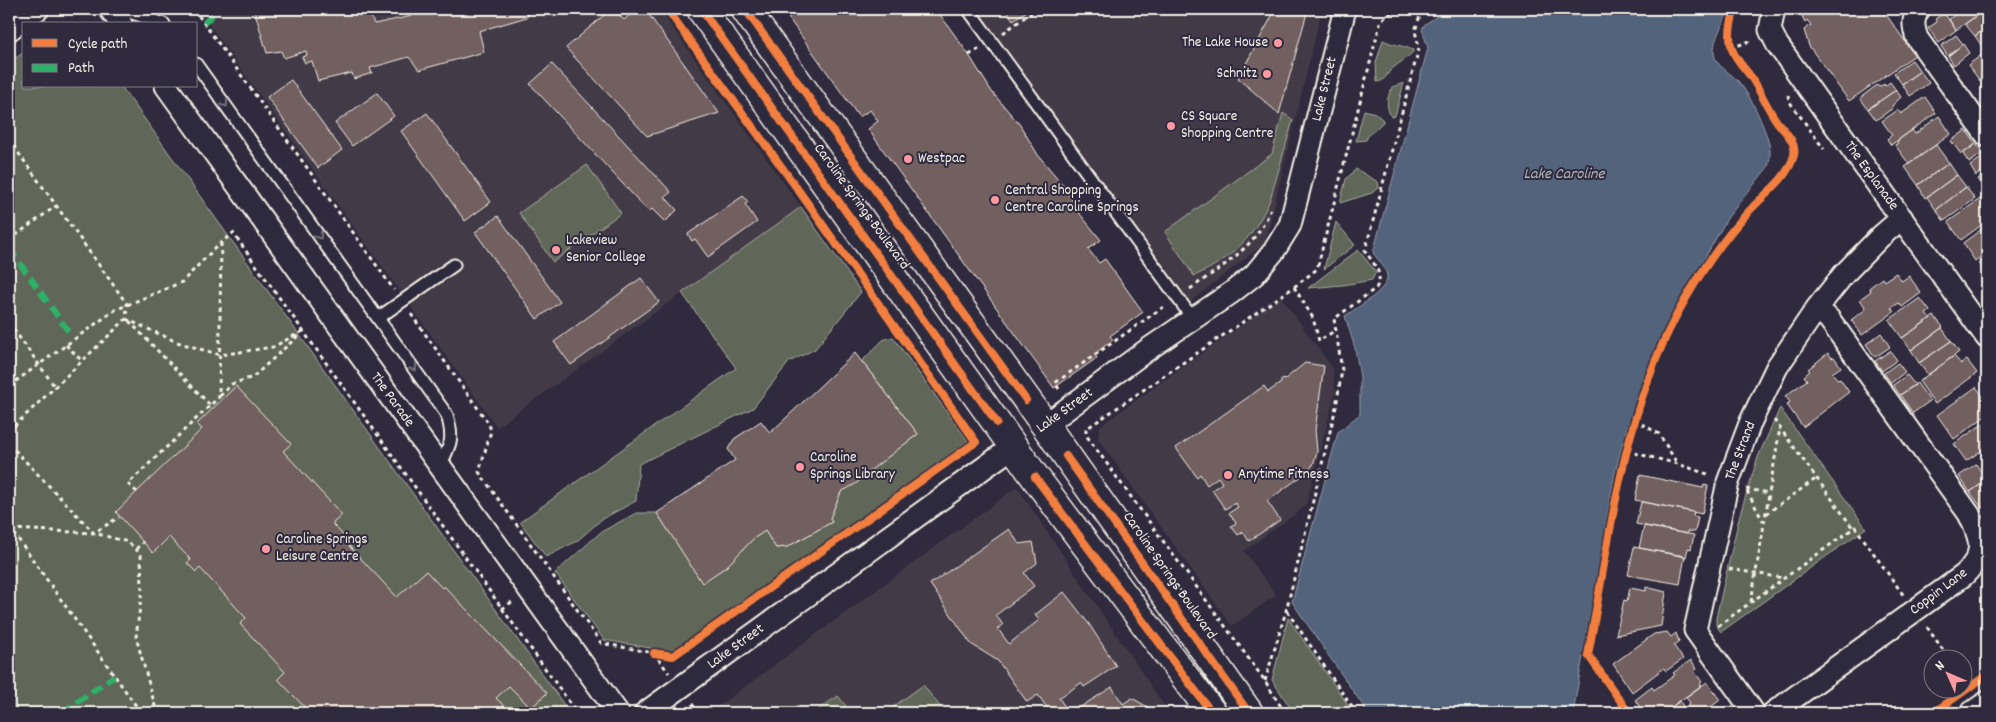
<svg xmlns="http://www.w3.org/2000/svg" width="1996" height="722" viewBox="0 0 1996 722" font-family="Dekko,sans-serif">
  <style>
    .built { fill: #433a47 }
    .green { fill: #606659; stroke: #aaaca0 }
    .water { fill: #52637c; stroke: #939ca7 }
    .building { fill: #725e5f; stroke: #f4f1e8 }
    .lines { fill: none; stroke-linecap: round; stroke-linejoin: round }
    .lane-casing { stroke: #f4f1e8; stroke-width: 15 }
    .street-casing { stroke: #f4f1e8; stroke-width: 25 }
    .secondary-casing { stroke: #f4f1e8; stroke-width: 31 }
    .path { stroke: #f4f1e8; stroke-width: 3; stroke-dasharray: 4 4; stroke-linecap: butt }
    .lane { stroke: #2f2a3d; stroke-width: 11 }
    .street { stroke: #2f2a3d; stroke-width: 21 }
    .secondary { stroke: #2f2a3d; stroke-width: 28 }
    .quiet { stroke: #2db169; stroke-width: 6; stroke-dasharray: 12 6; stroke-linecap: butt }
    .cycleway-casing { stroke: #2f2a3d; stroke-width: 11 }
    .cycleway { stroke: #f27e40; stroke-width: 8 }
    .oneway { stroke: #747079 }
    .poi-dot { fill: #ff9aa2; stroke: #2f2a3d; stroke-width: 2 }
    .labels { text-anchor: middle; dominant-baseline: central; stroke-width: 4; stroke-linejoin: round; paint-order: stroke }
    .poi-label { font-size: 15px; fill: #f4f1e8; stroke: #2f2a3d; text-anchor: start }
    .street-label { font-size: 15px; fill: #f4f1e8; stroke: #2f2a3d }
    .water-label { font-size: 16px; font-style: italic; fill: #b3b8bd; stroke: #2f2a3d }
  </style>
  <rect width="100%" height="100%" fill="#2f2a3d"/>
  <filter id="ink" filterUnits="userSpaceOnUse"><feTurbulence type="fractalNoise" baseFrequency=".02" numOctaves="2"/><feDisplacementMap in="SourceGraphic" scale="10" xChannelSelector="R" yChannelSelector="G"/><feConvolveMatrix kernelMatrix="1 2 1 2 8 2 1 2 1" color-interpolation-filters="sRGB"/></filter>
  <g filter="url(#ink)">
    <path class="built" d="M198,9H659L801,207L497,427Z
      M963,9H1322L1265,243L1180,310Z
      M1281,297L1333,369L1335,393L1306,504L1301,510L1244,551L1276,595L1232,626L1098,439L1100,426Z
      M1017,487L1169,713H709Z"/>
    <path class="green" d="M1383,40C1392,45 1402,45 1413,50V52C1406,59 1399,63 1392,69C1386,74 1386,81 1377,82L1376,63Z
      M24,52V86H121L570,713H9V63Z
      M1404,83L1395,116L1391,117C1385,104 1387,99 1392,87Z
      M1364,110L1375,113L1383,120V122L1368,136L1366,140L1356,141Z
      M1283,113L1293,120L1270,200C1253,238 1232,259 1194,276L1165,232L1272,154Z
      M587,165L621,213L553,262L519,213Z
      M1356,169L1378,182L1379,187L1372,193L1340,203L1346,179Z
      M801,207L861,292L815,349L789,362L753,408L639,464L636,501L602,519L577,541L546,557L520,522L736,368L682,293Z
      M1336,222L1355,245L1324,269Z
      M1358,250L1376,272L1372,280L1343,285L1308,288Z
      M893,337L968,441L673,652L604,640L555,573L601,532L636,513H657L702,582L727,566L753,539L765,531L776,548L787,547L832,522L830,518L841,492L918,434L862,361L883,340Z
      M1780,408L1866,528L1721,632L1716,625V618L1740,514L1758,457Z
      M1288,618L1344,699L1353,713H1294L1272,680Z
      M923,685L945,713H885Z
      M838,696L846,706L836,713H818L816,711Z"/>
    <path class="water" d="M1448,9H1729C1725,22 1713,38 1714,53C1715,66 1730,72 1738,81C1751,96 1764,125 1769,144C1771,152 1770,160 1768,167L1728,217L1663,332L1626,430L1614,477L1573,713H1368L1292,602L1338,432L1360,414V377L1355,348L1345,316C1355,309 1388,290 1387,277C1387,269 1378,260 1373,253L1428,48L1422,29L1425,24Z"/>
    <path class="building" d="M254,9H320V11L328,9H368L374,24L412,16L413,9H539L536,12L531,10L527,17L479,31L484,52L419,70L409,57L370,68L372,73L354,79L352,73L318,81L312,61L305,63L302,57L307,55L306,51L284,58L281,51L267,53Z
      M611,9H614L624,20L636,9H645L719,113L647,136L566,48Z
      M782,9H936L969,55L992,92L1020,125L1038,155L1064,186L1080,214L1101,240L1088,249L1099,263L1105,259L1143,312L1110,336L1113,340L1094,354L1097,358L1054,388L868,129L878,121L870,110L859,117Z
      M1006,9H1030L1013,20Z
      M1276,9H1308L1279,114L1238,78Z
      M1802,9H1882L1915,55L1849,101L1809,46L1804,30L1811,25L1807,20L1805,22L1800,12Z
      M1957,9H1986L1956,30L1949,19L1959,12Z
      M1986,9H1987V27L1975,36L1965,24Z
      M1944,13L1956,30L1939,43L1928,28L1937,22L1935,19Z
      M1987,27V45L1983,48L1975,36Z
      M1956,35L1963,44L1948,56L1941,46Z
      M1963,44L1969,53L1954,65L1948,56Z
      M1987,51V76L1980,81L1968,65Z
      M1912,60L1920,71L1902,84L1894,73Z
      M552,64L671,192L665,197L677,210L665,222L652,209L649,212L530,84Z
      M1920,71L1929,83L1910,96L1902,84Z
      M291,80L342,150L318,168L267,97Z
      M1890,82L1896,90L1868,109L1860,98L1877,85L1879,87L1884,84L1885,86Z
      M1896,90L1901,97L1892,106L1893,108L1876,120L1868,109Z
      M377,93L394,116L352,146L335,123Z
      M1925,97L1936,113L1891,145L1887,139L1892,135L1882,121L1898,110L1901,114Z
      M427,113L491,202L465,221L401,131Z
      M1939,116L1951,134L1909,164L1895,145L1898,143L1897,141L1912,130L1915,134Z
      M1966,130L1976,144L1961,154L1951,141Z
      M1976,144L1983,153L1969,163L1963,154Z
      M1936,145L1949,163L1918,185L1905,167Z
      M1984,156L1987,160V168L1976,176L1970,166Z
      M1949,163L1957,175L1925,198L1918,185Z
      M1987,172V186L1985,188L1978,179Z
      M1957,175L1966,187L1936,210L1927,197Z
      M1966,187L1975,199L1944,221L1936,210Z
      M1987,194V221L1961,240L1948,222Z
      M743,196L748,202L745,204L757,222L708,257L695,239L692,241L688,234Z
      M498,216L560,302L537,319L475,232Z
      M1983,228L1984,230L1987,228V252L1975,261L1963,243Z
      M1987,257V275L1979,263Z
      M1896,273L1902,281L1909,276L1921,293L1902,307L1899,303L1891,308L1894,312L1862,335L1851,320L1865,310L1864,309L1865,307L1860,299L1871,291L1869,288L1882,278L1884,281Z
      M641,278L659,302L571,365L554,342Z
      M1920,298L1930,311L1926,314L1930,319L1902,338L1889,320Z
      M1934,316L1943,327L1911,350L1902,338Z
      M1942,328L1951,341L1919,363L1911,350Z
      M1881,333L1890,347L1875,357L1866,344Z
      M1951,341L1959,352L1928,375L1919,363Z
      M1890,351L1897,360L1882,371L1875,361Z
      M855,353L918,434L867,473L857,483L841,492L830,518L832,522L787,547L776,548L765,531L753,539L727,566L702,583L657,513L735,460L728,449L734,439L761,421L770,433Z
      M1828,353L1832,358L1834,357L1841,367L1832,373L1838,380L1840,379L1849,392L1803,427L1787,405L1790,402L1785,396L1807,380L1804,376L1810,371L1808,369Z
      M1954,356L1961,364L1967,360L1977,373L1935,404L1919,381Z
      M1305,363L1324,366L1315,430L1317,451L1313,465L1306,473L1267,501L1280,520L1249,541L1243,532L1238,535L1231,526L1236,523L1229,513L1238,507L1235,503L1225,509L1212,490L1222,483L1218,477L1207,485L1200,474L1197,477L1176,448L1264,386L1268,392L1281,383V379L1284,380Z
      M1898,363L1905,372L1891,383L1884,373Z
      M1907,375L1915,385L1900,395L1893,385Z
      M1917,383L1930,401L1913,413L1900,395Z
      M236,386L291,444L283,451L342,515L332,524L348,540V545L397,597L426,571L442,588L444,586L547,693L531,708L509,686L496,698L511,713H310L278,679L285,672L240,624L246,618L200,568L196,572L187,563L191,560L169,537L153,553L116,512L202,429L197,424Z
      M1976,387L1986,400L1982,403L1987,410V415L1954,439L1937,415Z
      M1987,421V447L1966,461L1954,444Z
      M1976,464L1987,480L1970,492L1959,476Z
      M1640,475L1703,488L1704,485L1708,486L1702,514L1635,500Z
      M1987,480V504L1982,508L1970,492Z
      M1641,502L1694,512L1693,516L1698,517L1695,532L1687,531V534L1636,524Z
      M1644,526L1694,535L1691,549L1688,548L1686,557L1639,548Z
      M1009,529L1019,544L1033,542L1037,563L1024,573L1034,586L996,615L1003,625L998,629L1009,644L1039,620L1035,615L1064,592L1089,624L1116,666L1084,687L1081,683L1059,698L1069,713H1051L1038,695L1027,702L998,661L971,644L930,584Z
      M1634,547L1685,556L1680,584L1628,575Z
      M1646,587L1666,592L1661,626L1616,635L1624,600L1627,601L1630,588L1646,591Z
      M1667,632L1671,637L1676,633L1679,642L1674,646L1683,659L1666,671L1664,668L1632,692L1613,664L1654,634Z
      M1691,660L1697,669L1694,671L1702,682L1700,684L1702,685L1663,713H1644L1635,700L1652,687L1654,690L1675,675L1673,673Z
      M1707,682L1720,700L1711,707L1702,713H1663L1680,701L1684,708L1690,703L1686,697Z
      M1112,687L1123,704L1132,698L1151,709L1149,713H1071Z
      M1711,707L1713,711L1718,707L1723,713H1702Z"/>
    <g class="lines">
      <g class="lane-casing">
        <path id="lane" d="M121,9L164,24
          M968,9L1193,319
          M196,64L447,415C454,439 451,444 440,466
          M378,318L454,265"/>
      </g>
      <g class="street-casing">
        <path id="street" d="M110,9L121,24
          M1774,9L1770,30L1777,44L1987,338
          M1919,9C1912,19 1913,26 1917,38L1987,136
          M9,30L38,9
          M166,86L618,713
          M1045,425L1147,350L1231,293L1254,275L1274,251L1290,225L1345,9
          M645,713L1014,446
          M1754,713L1695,630L1728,482L1751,421L1777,367L1817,308L1844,274L1880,237L1902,218
          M1773,713L1964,575C1986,553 1982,541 1969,514L1829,319L1817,308
          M1971,713L1987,702"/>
      </g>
      <g class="secondary-casing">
        <path id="secondary" d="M701,9L1035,477L1212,713
          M745,9L1045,425L1249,713"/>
      </g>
      <path class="path" d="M194,9L394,290
        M1003,33L1036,9
        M1731,48L1753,40
        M969,55L979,49
        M1788,95L1789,101L1824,149
        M9,140L127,304L126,319L9,431
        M9,240L56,206
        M1294,287L1313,318L1319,341L1337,329
        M1190,289C1224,265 1257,247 1272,206
        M411,314L489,424L491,431L479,472L601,643L654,653L669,673
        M126,319L177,342L220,355L273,347L303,331
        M129,321L210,405
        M9,323L55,387
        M66,345L82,361
        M9,386L115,310L182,282L215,248L233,233L577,713
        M1059,389L1055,383L1166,305
        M220,396L232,384L253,377L299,335
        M1635,420L1659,434L1677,463
        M1774,420L1853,528
        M9,444L94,533L119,517
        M1627,451L1678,464L1710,475
        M1746,489L1769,493
        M1747,491L1763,521
        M137,492L128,484L219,397L221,244
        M1766,514L1817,478
        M9,526L141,713
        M11,529L94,533L128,542L141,554L142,591L136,637L157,713
        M136,549L143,542
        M1729,569L1784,578
        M1751,602L1780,428
        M502,609L513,601
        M1287,611L1356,713
        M1718,626L1855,527L1904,596
        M1927,627L1950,660
        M1964,679L1971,689
        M1265,681L1286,611L1336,407L1342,370L1334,319L1376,288C1385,274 1373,263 1365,251L1419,48L1415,31L1422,9
        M692,704L699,713
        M1285,713L1265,681L1086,435V429L1294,287L1317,269L1381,20L1392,12L1391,9"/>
      <use href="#lane" class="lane"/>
      <use href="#street" class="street"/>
      <use href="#secondary" class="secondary"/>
      <path class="quiet" d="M204,23L219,9
        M9,248L71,335
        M62,713L114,676"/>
      <g class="cycleway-casing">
        <path id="cycleway" d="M701,9L997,423
          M745,9L1026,400
          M1066,456L1249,713
          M1035,477L1212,713
          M654,653L673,656L976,442L794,184L667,9
          M1629,713L1588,655C1611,535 1622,408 1685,300C1704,267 1726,235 1752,208C1767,192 1788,178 1794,155C1797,142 1785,132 1778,123C1768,110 1762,94 1753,80C1747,70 1736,61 1732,49C1728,37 1731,21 1735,9
          M1933,713L1987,675"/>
      </g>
      <use href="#cycleway" class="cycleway"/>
    </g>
    <defs><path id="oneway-chevron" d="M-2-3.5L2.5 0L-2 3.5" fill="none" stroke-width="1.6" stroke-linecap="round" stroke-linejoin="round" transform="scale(1.25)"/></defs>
    <g class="oneway">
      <use href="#oneway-chevron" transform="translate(225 104) rotate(54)"/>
      <use href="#oneway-chevron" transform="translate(319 236) rotate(54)"/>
      <use href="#oneway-chevron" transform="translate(414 368) rotate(54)"/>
    </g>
  </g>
  <g class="poi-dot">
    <circle cx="1278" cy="43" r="5"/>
    <circle cx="1267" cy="74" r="5"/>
    <circle cx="1171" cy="126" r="5"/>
    <circle cx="908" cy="159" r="5"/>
    <circle cx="995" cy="200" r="5"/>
    <circle cx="556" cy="250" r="5"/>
    <circle cx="800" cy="467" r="5"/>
    <circle cx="1228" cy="475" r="5"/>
    <circle cx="266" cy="549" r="5"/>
  </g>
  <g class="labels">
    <g class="poi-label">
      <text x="1268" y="43" text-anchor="end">The Lake House</text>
      <text x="1257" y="74" text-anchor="end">Schnitz</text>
      <text x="1181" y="117">CS Square<tspan x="1181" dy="17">Shopping Centre</tspan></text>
      <text x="918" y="159">Westpac</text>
      <text x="1005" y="191">Central Shopping<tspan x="1005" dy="17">Centre Caroline Springs</tspan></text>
      <text x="566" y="241">Lakeview<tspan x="566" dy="17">Senior College</tspan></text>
      <text x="810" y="458">Caroline<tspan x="810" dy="17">Springs Library</tspan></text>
      <text x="1238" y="475">Anytime Fitness</text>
      <text x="276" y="540">Caroline Springs<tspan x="276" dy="17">Leisure Centre</tspan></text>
    </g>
    <g class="street-label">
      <text transform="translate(1325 89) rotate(-76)">Lake Street</text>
      <text transform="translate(1871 176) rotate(54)">The Esplanade</text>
      <text transform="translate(861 207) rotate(54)">Caroline Springs Boulevard</text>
      <text transform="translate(392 400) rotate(54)">The Parade</text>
      <text transform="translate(1065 411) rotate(-36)">Lake Street</text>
      <text transform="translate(1741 451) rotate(-69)">The Strand</text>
      <text transform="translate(1169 576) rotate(55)">Caroline Springs Boulevard</text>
      <text transform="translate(1939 592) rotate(-37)">Coppin Lane</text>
      <text transform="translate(736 647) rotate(-36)">Lake Street</text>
    </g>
    <g class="water-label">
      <text x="1564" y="174">Lake Caroline</text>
    </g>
  </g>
  <rect width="1996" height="722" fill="none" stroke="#2f2a3d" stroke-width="30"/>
  <rect x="15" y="15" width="1966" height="692" fill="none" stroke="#f4f1e8" stroke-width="2" filter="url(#ink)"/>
  <rect x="22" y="22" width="175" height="65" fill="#2f2a3d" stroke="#7e7a81"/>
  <rect x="32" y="39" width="25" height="8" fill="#f27e40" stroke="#7e7a81"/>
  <text x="68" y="48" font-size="15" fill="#f4f1e8">Cycle path</text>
  <rect x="32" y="64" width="25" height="8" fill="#2db169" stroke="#7e7a81"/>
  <text x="68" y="72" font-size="15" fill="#f4f1e8">Path</text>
  <g transform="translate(1948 674) rotate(315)"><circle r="24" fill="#2f2a3d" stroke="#7e7a81"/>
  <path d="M0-4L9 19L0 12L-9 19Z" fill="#ff9aa2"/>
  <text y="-8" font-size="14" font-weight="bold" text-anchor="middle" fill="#f4f1e8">N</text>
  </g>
</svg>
